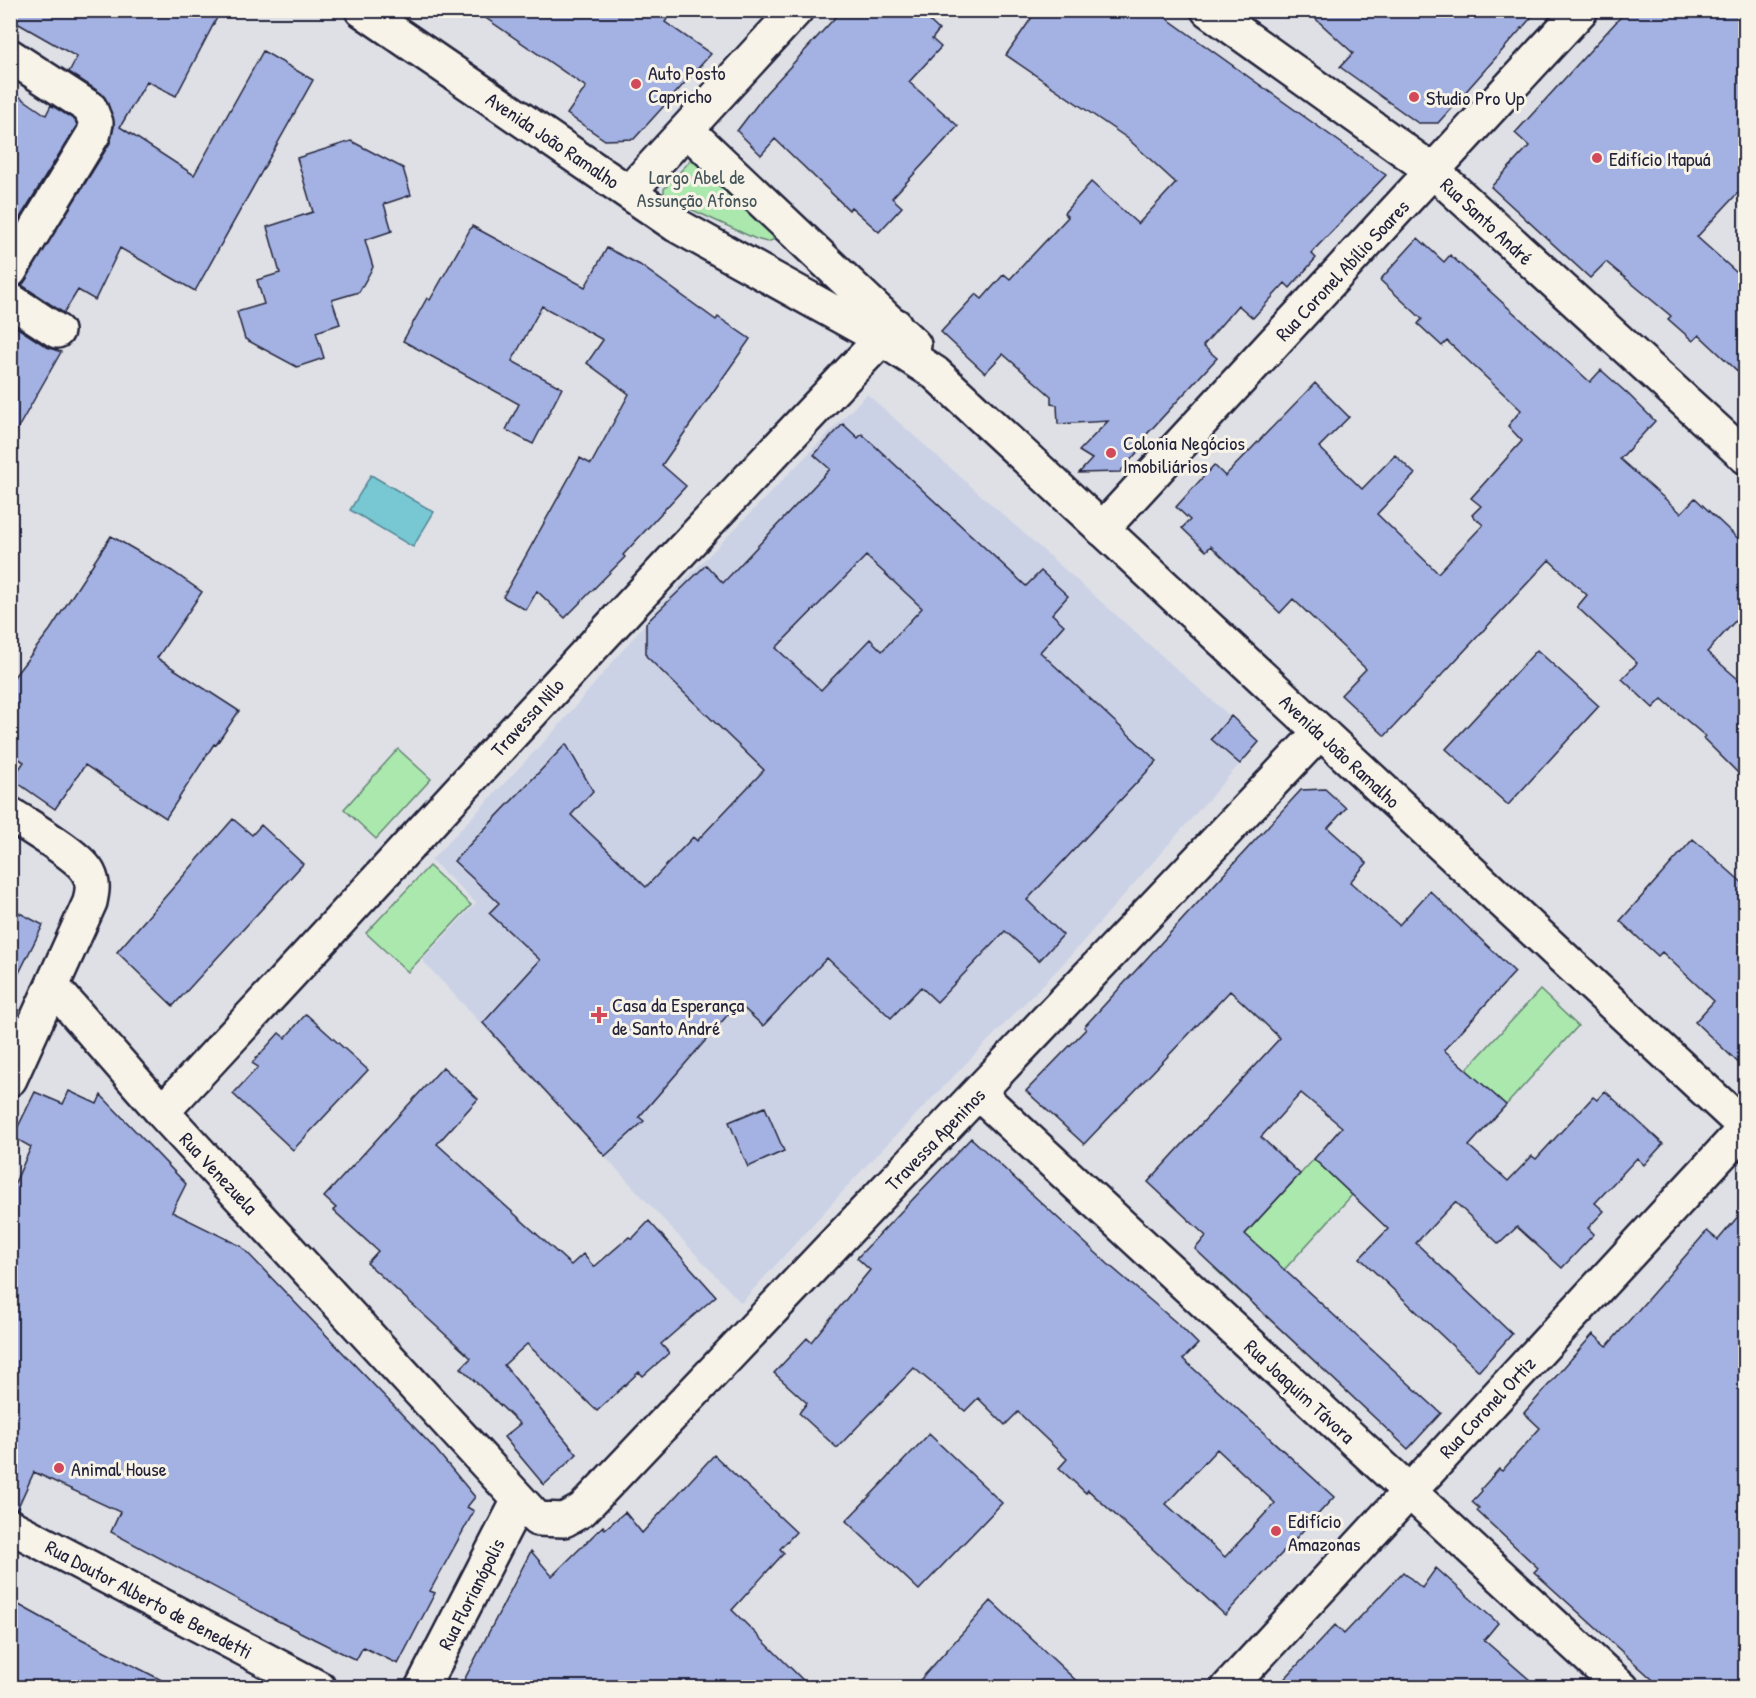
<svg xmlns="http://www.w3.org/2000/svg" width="1756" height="1698" viewBox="0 0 1756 1698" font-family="'Patrick Hand',sans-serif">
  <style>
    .built { fill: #ccd2e5 }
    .green { fill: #abe8ae; stroke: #668574; stroke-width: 1.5 }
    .water { fill: #77c8d2; stroke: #558696; stroke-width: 1.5 }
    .building { fill: #a3b2e2; stroke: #22223b; stroke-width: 1.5; fill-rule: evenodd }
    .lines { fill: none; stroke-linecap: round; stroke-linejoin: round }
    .minor-casing { stroke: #22223b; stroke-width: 38 }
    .tertiary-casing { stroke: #22223b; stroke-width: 38 }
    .secondary-casing { stroke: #22223b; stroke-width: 38 }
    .minor { stroke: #f7f3e8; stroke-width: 33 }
    .tertiary { stroke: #f7f3e8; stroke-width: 33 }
    .secondary { stroke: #f7f3e8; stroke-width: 33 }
    .poi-dot { fill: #d1495b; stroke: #f7f3e8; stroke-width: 2 }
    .labels { text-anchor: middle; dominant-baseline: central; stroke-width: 6; stroke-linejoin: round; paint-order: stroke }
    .poi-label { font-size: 20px; fill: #22223b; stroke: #f7f3e8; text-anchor: start }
    .street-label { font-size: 20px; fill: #22223b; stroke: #f7f3e8 }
    .park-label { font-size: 20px; fill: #445458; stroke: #f7f3e8 }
  </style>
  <rect width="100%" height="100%" fill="#dee0e6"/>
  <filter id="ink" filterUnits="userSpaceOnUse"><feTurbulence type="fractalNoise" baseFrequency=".0167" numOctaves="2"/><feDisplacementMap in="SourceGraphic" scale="12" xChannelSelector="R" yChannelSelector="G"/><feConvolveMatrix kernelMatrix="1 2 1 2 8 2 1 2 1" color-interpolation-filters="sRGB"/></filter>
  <g filter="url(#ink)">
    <path class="built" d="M867,394L1259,742L1063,964L865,1167L741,1303L422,960L476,903L431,860L557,728L666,599Z"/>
    <path class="green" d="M697,160L774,232L773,240L767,242L756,239L664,197V189L690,161Z
      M398,749L431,779L376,839L344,809Z
      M429,866L471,905L408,972L366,933Z
      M1540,990L1578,1026L1506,1105L1466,1070Z
      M1314,1159L1352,1195L1253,1304L1214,1268Z"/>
    <path class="water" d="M371,475L434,512L413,547L350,510Z"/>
    <path class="building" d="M10,10H221L176,96L147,81L120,127L194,175L263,51L313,80L195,291L120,248L95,300L78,290L64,313L22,285L110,143L114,126L107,101L101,93L69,72L77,57L10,19Z
      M474,10H673L665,22L711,54L634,139L605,140L567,114L586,87Z
      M842,10H918L939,30L932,39L941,47L909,82L958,126L892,198L902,207L879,232L851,207L849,210L775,139L761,155L737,131L766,93Z
      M1037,10H1155L1386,175L1311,253L1316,258L1290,288L1285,283L1253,318L1238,305L1203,346L1217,358L1136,446L1140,449L1120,472L1079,473L1092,459L1079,451L1108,421L1058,424L1057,405L1051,404V396L1003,354L985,373L941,332L976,294L982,299L1004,274L1010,279L1068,217L1064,213L1091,182L1138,224L1176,183L1127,138L1006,55Z
      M1306,10H1538L1438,123H1418L1340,67L1353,53Z
      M1627,10H1746V184L1697,237L1746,281V379L1699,335L1693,341L1668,319L1671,316L1606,262L1590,278L1491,187L1529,146L1515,133Z
      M10,90L46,115L51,105L75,120L77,125L10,234Z
      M351,141L403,168L411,195L384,204L392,231L365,240L373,267L359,292L332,300L340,324L316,332L324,358L297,367L245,339L237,312L264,304L257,280L280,273L267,227L313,212L297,158Z
      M472,226L585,287L607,248L640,265L716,320L718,317L750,339L662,465L686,486L623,555L625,557L565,618L537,591L526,610L503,597L580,458L591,464L629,394L587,363L603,340L542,306L512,361L562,388L533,444L506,430L519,404L403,341L427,298L430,300Z
      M1418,238L1444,262L1450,255L1590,382L1601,370L1629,395L1655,421L1620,459L1681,513L1695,498L1746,546V609L1707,652L1746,686V781L1703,738L1705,736L1662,699L1653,708L1622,679L1637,663L1577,607L1587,595L1549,560L1385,736L1341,695L1366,669L1293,599L1280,613L1211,546L1206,551L1182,528L1190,520L1176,507L1214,465L1225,476L1315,383L1349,417L1319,447L1362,489L1395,455L1415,474L1377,514L1438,573L1483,525L1472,515L1481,506L1471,498L1522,441L1508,426L1521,410L1447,341L1442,346L1418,324L1422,319L1380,280Z
      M10,323L47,347L61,352L10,442Z
      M843,424L858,438L862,434L1026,586L1041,571L1068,596L1052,614L1064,625L1040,652L1157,761L1027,900L1063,935L1039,961L1005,931L937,1002L921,987L891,1018L827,958L763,1026L738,1003L639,1117L644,1121L605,1156L483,1023L540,960L489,913L499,903L454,861L566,744L593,791L571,815L646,887L693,837L697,841L764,770L646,656V623L706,565L723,583L830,469L814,455ZM866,556L922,608L882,651L870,639L821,690L776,648Z
      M111,536L172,571L202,592L157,658L239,711L216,745L214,744L166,818L85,765L55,809L12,779L24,762L10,753V682L50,630Z
      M1537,650L1599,706L1508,805L1446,749Z
      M1231,716L1259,742L1240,764L1211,739Z
      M1325,789L1346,808L1328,828L1367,863L1350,882L1399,925L1430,891L1515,972L1444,1050L1506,1105L1469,1146L1508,1181L1532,1156L1536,1159L1593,1097L1597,1100L1605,1091L1663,1144L1644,1165L1637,1158L1595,1203L1604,1211L1588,1228L1594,1234L1562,1268L1517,1227L1499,1244L1455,1202L1416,1243L1512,1334L1479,1371L1360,1258L1388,1229L1314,1159L1342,1127L1301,1093L1261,1137L1300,1174L1245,1234L1441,1413L1408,1449L1195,1249L1206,1236L1148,1182L1280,1038L1241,1001L1230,991L1084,1144L1026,1091L1086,1029L1084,1027L1301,790Z
      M233,819L252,835L261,825L303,864L173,1006L117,952Z
      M1693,839L1746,886V1070L1695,1022L1714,1001L1662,952L1658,956L1620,921Z
      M10,908L43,925L10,991Z
      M306,1014L368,1070L293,1150L233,1094L258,1067L252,1063L279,1033L285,1038Z
      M443,1067L478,1099L437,1144L571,1265L583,1254L594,1267L629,1237L632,1239L649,1221L716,1296L661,1344L669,1353L643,1376L639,1372L597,1411L527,1344L504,1365L577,1454L544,1485L504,1437L520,1424L461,1368L471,1358L367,1263L378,1251L333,1210L336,1208L324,1197Z
      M69,1091L97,1104L101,1095L186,1184L172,1212L241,1246L436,1450L475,1497L467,1507L474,1511L430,1591L435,1593L398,1664L363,1647L356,1660L278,1621L111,1532L120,1512L34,1472L17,1509L10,1507V1194L31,1147L13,1137L35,1092L63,1104Z
      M765,1107L784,1151L748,1167L729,1122Z
      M971,1138L1108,1264L1178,1324L1198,1344L1183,1359L1334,1497L1225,1615L1088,1490L1086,1493L1059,1468L1067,1459L1018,1412L1005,1425L978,1398L965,1411L914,1368L837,1448L799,1413L807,1403L774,1373L807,1338L811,1342L870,1270L857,1258ZM1217,1449L1275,1503L1225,1557L1166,1504Z
      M1746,1207V1688H1662L1534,1572L1538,1568L1477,1511L1479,1508L1472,1502L1482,1491L1481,1489L1499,1469L1502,1471L1540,1428L1524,1413L1593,1334L1607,1346L1707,1231L1718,1240Z
      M929,1434L1002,1503L919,1590L846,1521Z
      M714,1455L796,1532L780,1549L784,1553L732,1610L811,1688H460L531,1551L552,1576L603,1526L605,1529L625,1512L642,1533Z
      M1436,1568L1498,1623L1484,1640L1539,1688H1276L1335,1625L1344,1634L1403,1572L1422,1588Z
      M10,1600L66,1631L177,1688H10Z
      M991,1601L1084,1688H913Z"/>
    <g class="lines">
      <g class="minor-casing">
        <path id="minor" d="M1208,10L1433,171L1746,457
          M10,56L90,108L96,123L94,133L10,271
          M10,300L57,331
          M1102,529L1581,10
          M53,987L162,1112L537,1519L564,1520L582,1510L1320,732
          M978,1093L1622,1688
          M162,1112C407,850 647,583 895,325
          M422,1688L519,1500"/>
      </g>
      <g class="tertiary-casing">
        <path id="tertiary" d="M362,10L676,225L882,339L935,373L1746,1128
          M687,130L914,345
          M629,192L796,10
          M10,814C28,826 82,857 89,874C94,884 92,892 90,902L10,1079
          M1228,1688L1746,1127"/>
      </g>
      <g class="secondary-casing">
        <path id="secondary" d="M10,1526L319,1688"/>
      </g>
      <use href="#minor" class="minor"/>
      <use href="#tertiary" class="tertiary"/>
      <use href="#secondary" class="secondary"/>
    </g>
  </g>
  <g class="poi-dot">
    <circle cx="636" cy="84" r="6"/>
    <circle cx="1414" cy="97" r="6"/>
    <circle cx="1597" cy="158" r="6"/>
    <circle cx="1111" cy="453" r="6"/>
    <path d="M596 1006h6v6h6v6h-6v6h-6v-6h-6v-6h6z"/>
    <circle cx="59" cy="1468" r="6"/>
    <circle cx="1276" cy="1531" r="6"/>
  </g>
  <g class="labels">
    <g class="poi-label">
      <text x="648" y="72">Auto Posto<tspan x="648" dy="23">Capricho</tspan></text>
      <text x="1426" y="97">Studio Pro Up</text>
      <text x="1609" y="158">Edifício Itapuá</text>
      <text x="1123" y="442">Colonia Negócios<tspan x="1123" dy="23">Imobiliários</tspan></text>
      <text x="612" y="1004">Casa da Esperança<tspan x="612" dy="23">de Santo André</tspan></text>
      <text x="71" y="1468">Animal House</text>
      <text x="1288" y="1520">Edifício<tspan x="1288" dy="23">Amazonas</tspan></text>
    </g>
    <g class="street-label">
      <text transform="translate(553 140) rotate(34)">Avenida João Ramalho</text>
      <text transform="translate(1487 221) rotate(43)">Rua Santo André</text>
      <text transform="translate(1342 270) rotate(-47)">Rua Coronel Abílio Soares</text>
      <text transform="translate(527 717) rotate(-48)">Travessa Nilo</text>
      <text transform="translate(1340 751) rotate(43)">Avenida João Ramalho</text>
      <text transform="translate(935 1139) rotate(-46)">Travessa Apeninos</text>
      <text transform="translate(219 1173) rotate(47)">Rua Venezuela</text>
      <text transform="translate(1300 1391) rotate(43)">Rua Joaquim Távora</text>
      <text transform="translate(1487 1407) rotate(-47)">Rua Coronel Ortiz</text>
      <text transform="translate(471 1594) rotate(-63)">Rua Florianópolis</text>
      <text transform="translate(149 1599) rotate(28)">Rua Doutor Alberto de Benedetti</text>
    </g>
    <g class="park-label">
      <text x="697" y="176">Largo Abel de<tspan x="697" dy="23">Assunção Afonso</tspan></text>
    </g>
  </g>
  <rect width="1756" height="1698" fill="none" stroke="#f7f3e8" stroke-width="36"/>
  <rect x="18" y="18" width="1720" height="1662" fill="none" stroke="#22223b" stroke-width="2" filter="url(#ink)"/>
</svg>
